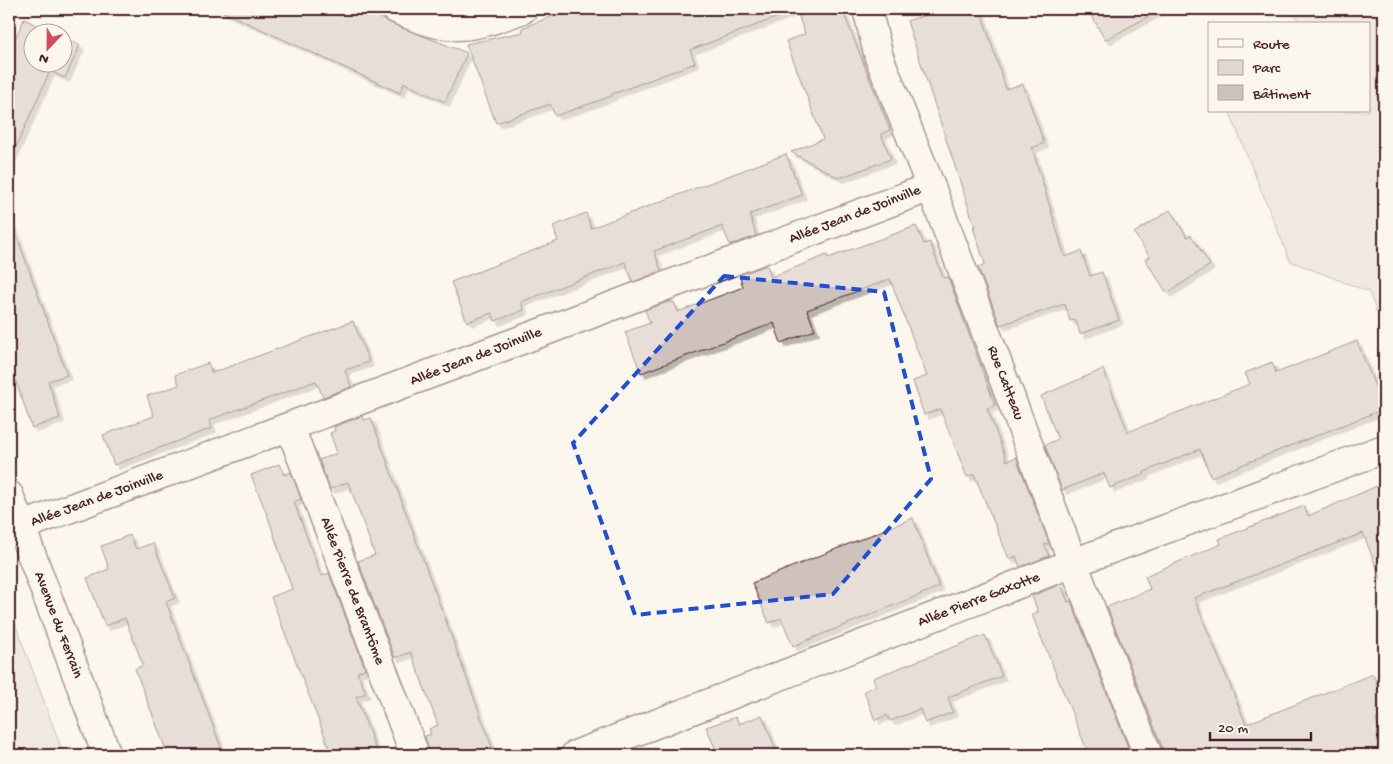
<svg xmlns="http://www.w3.org/2000/svg" width="1393" height="764" viewBox="0 0 1393 764" font-family="'Gochi Hand',sans-serif">
  <style>
    .green { fill: #e2d7d0; stroke: #967b7e }
    .building { fill: #cfc2bc; stroke: #4a1f2b; filter: url(#shadow) }
    .lines { fill: none; stroke-linecap: round; stroke-linejoin: round }
    .street-casing { stroke: #4a1f2b; stroke-width: 31 }
    .street { stroke: #fbf7ec; stroke-width: 28 }
    .marked { fill: none; stroke: #1d4ed8; stroke-width: 4; stroke-dasharray: 10 6; stroke-linejoin: round }
    .labels { text-anchor: middle; dominant-baseline: central; stroke-width: 5; stroke-linejoin: round; paint-order: stroke }
    .street-label { font-size: 15px; fill: #4a1f2b; stroke: #fbf7ec }
  </style>
  <defs>
    <filter id="shadow"><feDropShadow dx="4.5" dy="4.5" stdDeviation="0" flood-color="#0004"/></filter>
  </defs>
  <rect width="100%" height="100%" fill="#fbf7ec"/>
  <filter id="ink" filterUnits="userSpaceOnUse"><feTurbulence type="fractalNoise" baseFrequency=".02" numOctaves="2"/><feDisplacementMap in="SourceGraphic" scale="10" xChannelSelector="R" yChannelSelector="G"/><feConvolveMatrix kernelMatrix="1 2 1 2 8 2 1 2 1" color-interpolation-filters="sRGB"/></filter>
  <g filter="url(#ink)">
    <path class="green" d="M1291,9H1384V332L1369,292L1290,261L1229,111H1369V24H1301Z
      M9,607L62,750L64,755H9Z"/>
    <path class="building" d="M217,9H380L377,16L390,23L467,53L445,102L404,83L400,93Z
      M571,9H791V12L690,50L695,63L623,90L612,94V96L555,116L550,104L496,123L466,44L523,32L522,28Z
      M796,9H842L890,130L881,134L891,159L839,178L791,152L823,139L786,41L805,34Z
      M944,9H980L1006,89L1023,84L1044,143L1032,148L1065,257L1081,251L1090,276L1102,272L1119,320L1080,334L1076,320L1070,321L1065,304L1000,325L978,267L985,264L973,227H975L907,21Z
      M1088,9H1162L1105,40Z
      M24,19L52,32H32V62H62V37L80,45L65,78L50,71L9,162V36L15,39Z
      M786,154L802,195L750,214L756,236L730,245L722,226L654,251L661,271L633,282L625,262L521,302L524,310L495,321L492,313L467,322L451,282L558,241L553,226L586,213L591,228Z
      M1170,210L1187,237L1191,235L1210,265L1167,293L1145,259L1150,257L1134,233Z
      M12,223L67,375L48,381L60,418L32,428L9,361V224Z
      M916,226L924,244L930,242L943,278L948,277L995,405L987,408L1007,461L1016,457L1049,543L1044,545L1049,556L1020,567L1016,556L1009,559L974,474L967,477L940,409L924,415L913,381L927,376L890,279L807,310L815,330L781,343L774,323L641,373L625,332L650,323L645,310L671,301L672,303L674,302L678,312L743,287L740,277L743,276L742,274L767,265L771,277L827,255L828,258Z
      M353,321L369,362L345,370L351,387L323,397L316,381L209,420L212,428L114,465L103,435L154,416L147,396L179,385L175,375L208,363L212,373Z
      M1357,341L1384,409L1211,477L1200,449L1144,472L1145,474L1110,488L1104,473L1062,490L1045,445L1058,439L1041,396L1103,369L1128,432L1250,384L1245,373L1272,362L1276,373Z
      M362,416L364,420L371,418L495,755H430L425,736L431,734L429,729L438,725L411,652L395,658L358,561L375,555L348,482L330,489L319,460L337,453L330,433L335,431L334,427Z
      M279,464L284,475L291,472L301,499L294,502L321,576L329,573L365,669L357,672L366,693L356,697L378,755H332L271,597L292,589L268,517L251,475Z
      M1384,483V583L1383,584L1363,533L1194,598L1246,724L1373,674L1384,702V717L1376,720L1384,741V750L1369,755H1163V749L1107,607L1150,589L1145,576L1221,544L1219,539L1304,506L1308,516Z
      M913,518L939,587L793,646L781,618L769,623L752,583Z
      M130,535L136,549L153,543L175,598L166,602L224,755H168L135,669L143,665L125,618L105,626L87,578L109,569L101,546Z
      M1061,584L1068,602L1071,601L1131,755H1089L1032,615L1038,612L1032,596Z
      M985,635L1002,676L948,697L953,712L925,723L920,709L890,721L887,715L875,720L864,691L876,686L873,678Z
      M762,715L778,755H718L706,727L736,717L739,724Z"/>
    <g class="lines">
      <g class="street-casing">
        <path id="street" d="M396,9C451,34 469,29 523,9
          M867,9L879,57L931,187L1073,563L1148,755
          M290,427L415,755
          M9,495L107,755
          M20,527L931,187
          M575,755L1073,563L1384,449"/>
      </g>
      <use href="#street" class="street"/>
    </g>
  </g>
  <path d="M0 0H1393V764H0ZM724,276L884,292L931,479L833,594L635,615L573,443Z" fill="#fbf7ec" fill-opacity=".55" fill-rule="evenodd"/>
  <path class="marked" d="M724,276L884,292L931,479L833,594L635,615L573,443Z"/>
  <g class="labels">
    <g class="street-label">
      <text transform="translate(855 215) rotate(-21)">Allée Jean de Joinville</text>
      <text transform="translate(476 357) rotate(-21)">Allée Jean de Joinville</text>
      <text transform="translate(1005 383) rotate(69)">Rue Catteau</text>
      <text transform="translate(97 499) rotate(-20)">Allée Jean de Joinville</text>
      <text transform="translate(352 591) rotate(69)">Allée Pierre de Brantôme</text>
      <text transform="translate(979 600) rotate(-21)">Allée Pierre Gaxotte</text>
      <text transform="translate(58 625) rotate(69)">Avenue du Ferrain</text>
    </g>
  </g>
  <rect width="1393" height="764" fill="none" stroke="#fbf7ec" stroke-width="30"/>
  <rect x="15" y="15" width="1363" height="734" fill="none" stroke="#4a1f2b" stroke-width="2" filter="url(#ink)"/>
  <rect x="1208" y="22" width="162" height="90" fill="#fbf7ec" stroke="#b4a19f"/>
  <rect x="1218" y="39" width="25" height="8" fill="#fbf7ec" stroke="#b4a19f"/>
  <text x="1253" y="48" font-size="15" fill="#4a1f2b">Route</text>
  <rect x="1218" y="60" width="25" height="15" fill="#e2d7d0" stroke="#b4a19f"/>
  <text x="1253" y="72" font-size="15" fill="#4a1f2b">Parc</text>
  <rect x="1218" y="85" width="25" height="15" fill="#cfc2bc" stroke="#b4a19f"/>
  <text x="1253" y="98" font-size="15" fill="#4a1f2b">Bâtiment</text>
  <g transform="translate(48 48) rotate(202)"><circle r="24" fill="#fbf7ec" stroke="#b4a19f"/>
  <path d="M0-4L9 19L0 12L-9 19Z" fill="#d1495b"/>
  <text y="-8" font-size="14" font-weight="bold" text-anchor="middle" fill="#4a1f2b">N</text>
  </g>
  <path d="M1210 732v8h101v-8" fill="none" stroke="#4a1f2b" stroke-width="2.5"/>
  <text x="1218" y="732" font-size="15" fill="#4a1f2b" stroke="#fbf7ec" stroke-width="4" paint-order="stroke">20 m</text>
</svg>
